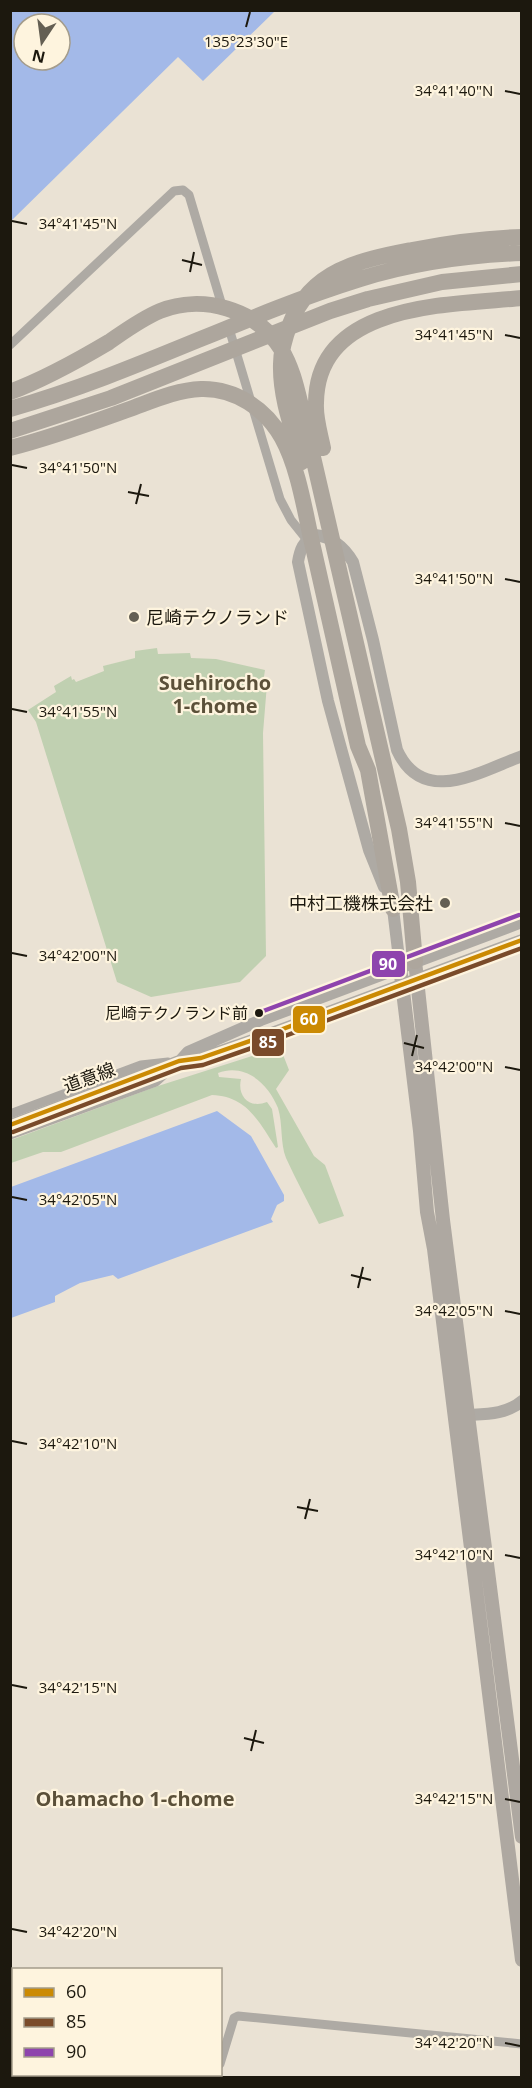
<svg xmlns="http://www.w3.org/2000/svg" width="532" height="2088" viewBox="0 0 532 2088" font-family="'Open Sans','Noto Sans JP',sans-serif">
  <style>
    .green { fill: #c0d0b1 }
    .water { fill: #a3b9e8; fill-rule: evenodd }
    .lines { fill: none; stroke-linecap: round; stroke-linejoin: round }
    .minor { stroke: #aeaaa4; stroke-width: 9 }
    .tertiary { stroke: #aeaaa4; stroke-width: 12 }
    .secondary { stroke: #aea8a1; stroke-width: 14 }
    .motorway { stroke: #ada69d; stroke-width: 16 }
    .bus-1-casing { stroke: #fef4de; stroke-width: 9 }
    .bus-2-casing { stroke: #fef4de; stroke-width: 9 }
    .bus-3-casing { stroke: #fef4de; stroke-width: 9 }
    .bus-1 { stroke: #cb8a03; stroke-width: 4.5 }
    .bus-2 { stroke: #7a4b2a; stroke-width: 4.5 }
    .bus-3 { stroke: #8e44ad; stroke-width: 4.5 }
    .ticks { fill: none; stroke: #1c180e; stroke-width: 2 }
    .poi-dot { fill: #645f53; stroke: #fef4de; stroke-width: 2 }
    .bus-dot { fill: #1c180e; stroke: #fef4de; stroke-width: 2 }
    .labels { text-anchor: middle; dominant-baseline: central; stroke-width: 4.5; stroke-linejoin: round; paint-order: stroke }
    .bus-label { font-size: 16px; fill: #1c180e; stroke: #fef4de; text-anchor: end }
    .poi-label { font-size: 18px; fill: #1c180e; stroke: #fef4de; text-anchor: start }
    .street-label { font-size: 18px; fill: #1c180e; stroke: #fef4de }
    .neighbourhood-label { font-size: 20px; font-weight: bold; fill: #5b5039; stroke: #fef4de }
    .ticks-label { font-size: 15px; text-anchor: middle; fill: #1c180e; stroke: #fef4de; stroke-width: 4.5; stroke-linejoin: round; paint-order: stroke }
    .line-badge { stroke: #fef4de; stroke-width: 2 }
    .badge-label { font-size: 16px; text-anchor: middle; font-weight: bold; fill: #fff }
  </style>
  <rect width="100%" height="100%" fill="#eae2d4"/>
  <path class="green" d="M157,648L158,654L190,653L191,658L216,659L265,670L263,683L267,684L263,733L266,956L240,982L151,997L117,982L36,722L28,710L56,692L54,686L71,676L72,680L74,679L76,682L104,671L103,666L135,658V651Z
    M280,1047L289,1070L276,1089L314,1156L325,1165L344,1216L319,1224C308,1202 296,1180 286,1158C280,1143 283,1124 278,1108C268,1083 245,1063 218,1073L219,1077L241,1079C237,1096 249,1109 267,1102L272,1109L278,1147L276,1148C259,1122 247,1096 212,1095L61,1152H43L11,1163V1140L155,1087Z"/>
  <path class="water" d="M11,10H275V11L203,81L178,57L11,221ZM24,24H60V60H24Z
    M217,1111L251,1136L284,1195V1201L277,1205L271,1219L273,1222L118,1279L113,1275L80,1283L55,1296V1302L11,1318V1187Z"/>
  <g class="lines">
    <path class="minor" d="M228,325L280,499L291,520L307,540
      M10,345L174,191L183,190L189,195L223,309
      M10,1114L141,1065L168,1062
      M10,1135L156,1082L175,1065
      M220,2064L234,2018L238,2016L522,2044
      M217,2078L218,2074"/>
    <path class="tertiary" d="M384,887L369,850L328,701L298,562C300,550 303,541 315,535C333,537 344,547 353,562L373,640L397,750C423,807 479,772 522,756
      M390,903L393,909L400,967
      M180,1061L188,1052L261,1020L522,922
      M10,1125L179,1061L201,1058L264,1036L522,940
      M469,1415C487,1414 507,1414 522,1401"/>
    <path class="secondary" d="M415,961L443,1220L522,1837
      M400,967L420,1131L427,1212L434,1249L522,1960"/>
    <path class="motorway" d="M10,392C45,379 77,361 109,342C125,331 141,319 160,311C202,294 257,309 281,349C294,370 298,395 304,418L399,829L408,882L415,961
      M10,409C131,375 241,316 360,279C412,263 468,255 522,253
      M10,431L111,398L330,311L368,299L442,282L522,274
      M10,448C50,438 88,424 127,410C150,402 175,390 201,389C235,388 266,409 282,438C299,469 305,513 313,547C328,614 343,680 358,746L368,770L393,909
      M323,448C320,433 315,418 316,403C317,302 450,305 522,298
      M302,462C293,431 280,398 281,364C281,350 285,337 290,324C311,269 361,260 412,250C448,243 485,238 522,237"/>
    <g class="bus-1-casing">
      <path id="bus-1" d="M10,1125L179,1061L201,1058L264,1036L522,940"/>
    </g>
    <g class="bus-2-casing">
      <path id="bus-2" d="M13,1132L181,1068L203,1065L266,1043L522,948"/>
    </g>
    <g class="bus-3-casing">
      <path id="bus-3" d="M258,1013L519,915"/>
    </g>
    <use href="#bus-1" class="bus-1"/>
    <use href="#bus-2" class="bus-2"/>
    <use href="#bus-3" class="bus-3"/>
  </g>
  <path class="ticks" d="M246,27L250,12M505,91L520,94M12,221L27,224M182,260L202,265M190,272L194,252M505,335L520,338M12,465L27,468M128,492L149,496M136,504L141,484M505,579L520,582M12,709L27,712M505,823L520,826M12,953L27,956M404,1043L424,1048M412,1056L417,1035M505,1067L520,1070M12,1197L27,1200M351,1275L371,1280M358,1288L363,1267M505,1311L520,1314M12,1441L27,1444M297,1507L318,1511M305,1519L310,1499M505,1555L520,1558M12,1685L27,1688M244,1738L264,1743M251,1751L256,1730M505,1799L520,1802M12,1929L27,1932M505,2043L520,2046"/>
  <g class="poi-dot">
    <circle cx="134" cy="617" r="6"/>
    <circle cx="445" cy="903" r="6"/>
  </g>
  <circle class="bus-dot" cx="259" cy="1013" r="5"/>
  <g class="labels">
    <g class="bus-label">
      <text x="248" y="1013">尼崎テクノランド前</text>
    </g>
    <g class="poi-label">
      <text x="146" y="617">尼崎テクノランド</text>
      <text x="433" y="903" text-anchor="end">中村工機株式会社</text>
    </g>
    <g class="street-label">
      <text transform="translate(89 1077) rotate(-20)">道意線</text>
    </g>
    <g class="neighbourhood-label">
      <text x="215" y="682">Suehirocho<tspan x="215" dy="23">1-chome</tspan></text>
      <text x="135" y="1798">Ohamacho 1-chome</text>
    </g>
  </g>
  <g class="ticks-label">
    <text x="246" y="47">135°23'30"E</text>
    <text x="454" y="96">34°41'40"N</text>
    <text x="78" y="229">34°41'45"N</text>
    <text x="454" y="340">34°41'45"N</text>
    <text x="78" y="473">34°41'50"N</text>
    <text x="454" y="584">34°41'50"N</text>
    <text x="78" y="717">34°41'55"N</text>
    <text x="454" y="828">34°41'55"N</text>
    <text x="78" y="961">34°42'00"N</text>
    <text x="454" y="1072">34°42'00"N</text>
    <text x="78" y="1205">34°42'05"N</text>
    <text x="454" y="1316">34°42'05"N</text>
    <text x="78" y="1449">34°42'10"N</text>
    <text x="454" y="1560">34°42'10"N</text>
    <text x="78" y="1693">34°42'15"N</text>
    <text x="454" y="1804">34°42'15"N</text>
    <text x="78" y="1937">34°42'20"N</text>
    <text x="454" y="2048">34°42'20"N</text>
  </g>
  <g class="line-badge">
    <rect x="371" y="950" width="35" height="28" rx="6" fill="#8e44ad"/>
    <rect x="292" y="1005" width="34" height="29" rx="6" fill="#cb8a03"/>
    <rect x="251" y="1028" width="34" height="29" rx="6" fill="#7a4b2a"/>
  </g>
  <g class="badge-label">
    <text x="388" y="970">90</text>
    <text x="309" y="1025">60</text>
    <text x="268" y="1048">85</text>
  </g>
  <rect width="532" height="2088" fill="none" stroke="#1c180e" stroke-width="24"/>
  <rect x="12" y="1968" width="210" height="108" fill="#fef4de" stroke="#a49c8b" stroke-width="1.5"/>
  <rect x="24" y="1988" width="30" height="9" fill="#cb8a03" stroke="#a49c8b" stroke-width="1.5"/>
  <text x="66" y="1998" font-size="18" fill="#1c180e">60</text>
  <rect x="24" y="2018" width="30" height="9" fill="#7a4b2a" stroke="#a49c8b" stroke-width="1.5"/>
  <text x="66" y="2028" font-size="18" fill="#1c180e">85</text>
  <rect x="24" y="2048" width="30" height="9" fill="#8e44ad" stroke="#a49c8b" stroke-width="1.5"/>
  <text x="66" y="2058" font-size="18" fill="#1c180e">90</text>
  <g transform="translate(42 42) rotate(193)"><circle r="28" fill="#fef4de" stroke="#a49c8b" stroke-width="1.5"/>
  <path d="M0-4.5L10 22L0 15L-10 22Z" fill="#645f53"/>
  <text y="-9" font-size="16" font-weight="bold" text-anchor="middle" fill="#1c180e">N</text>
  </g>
</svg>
